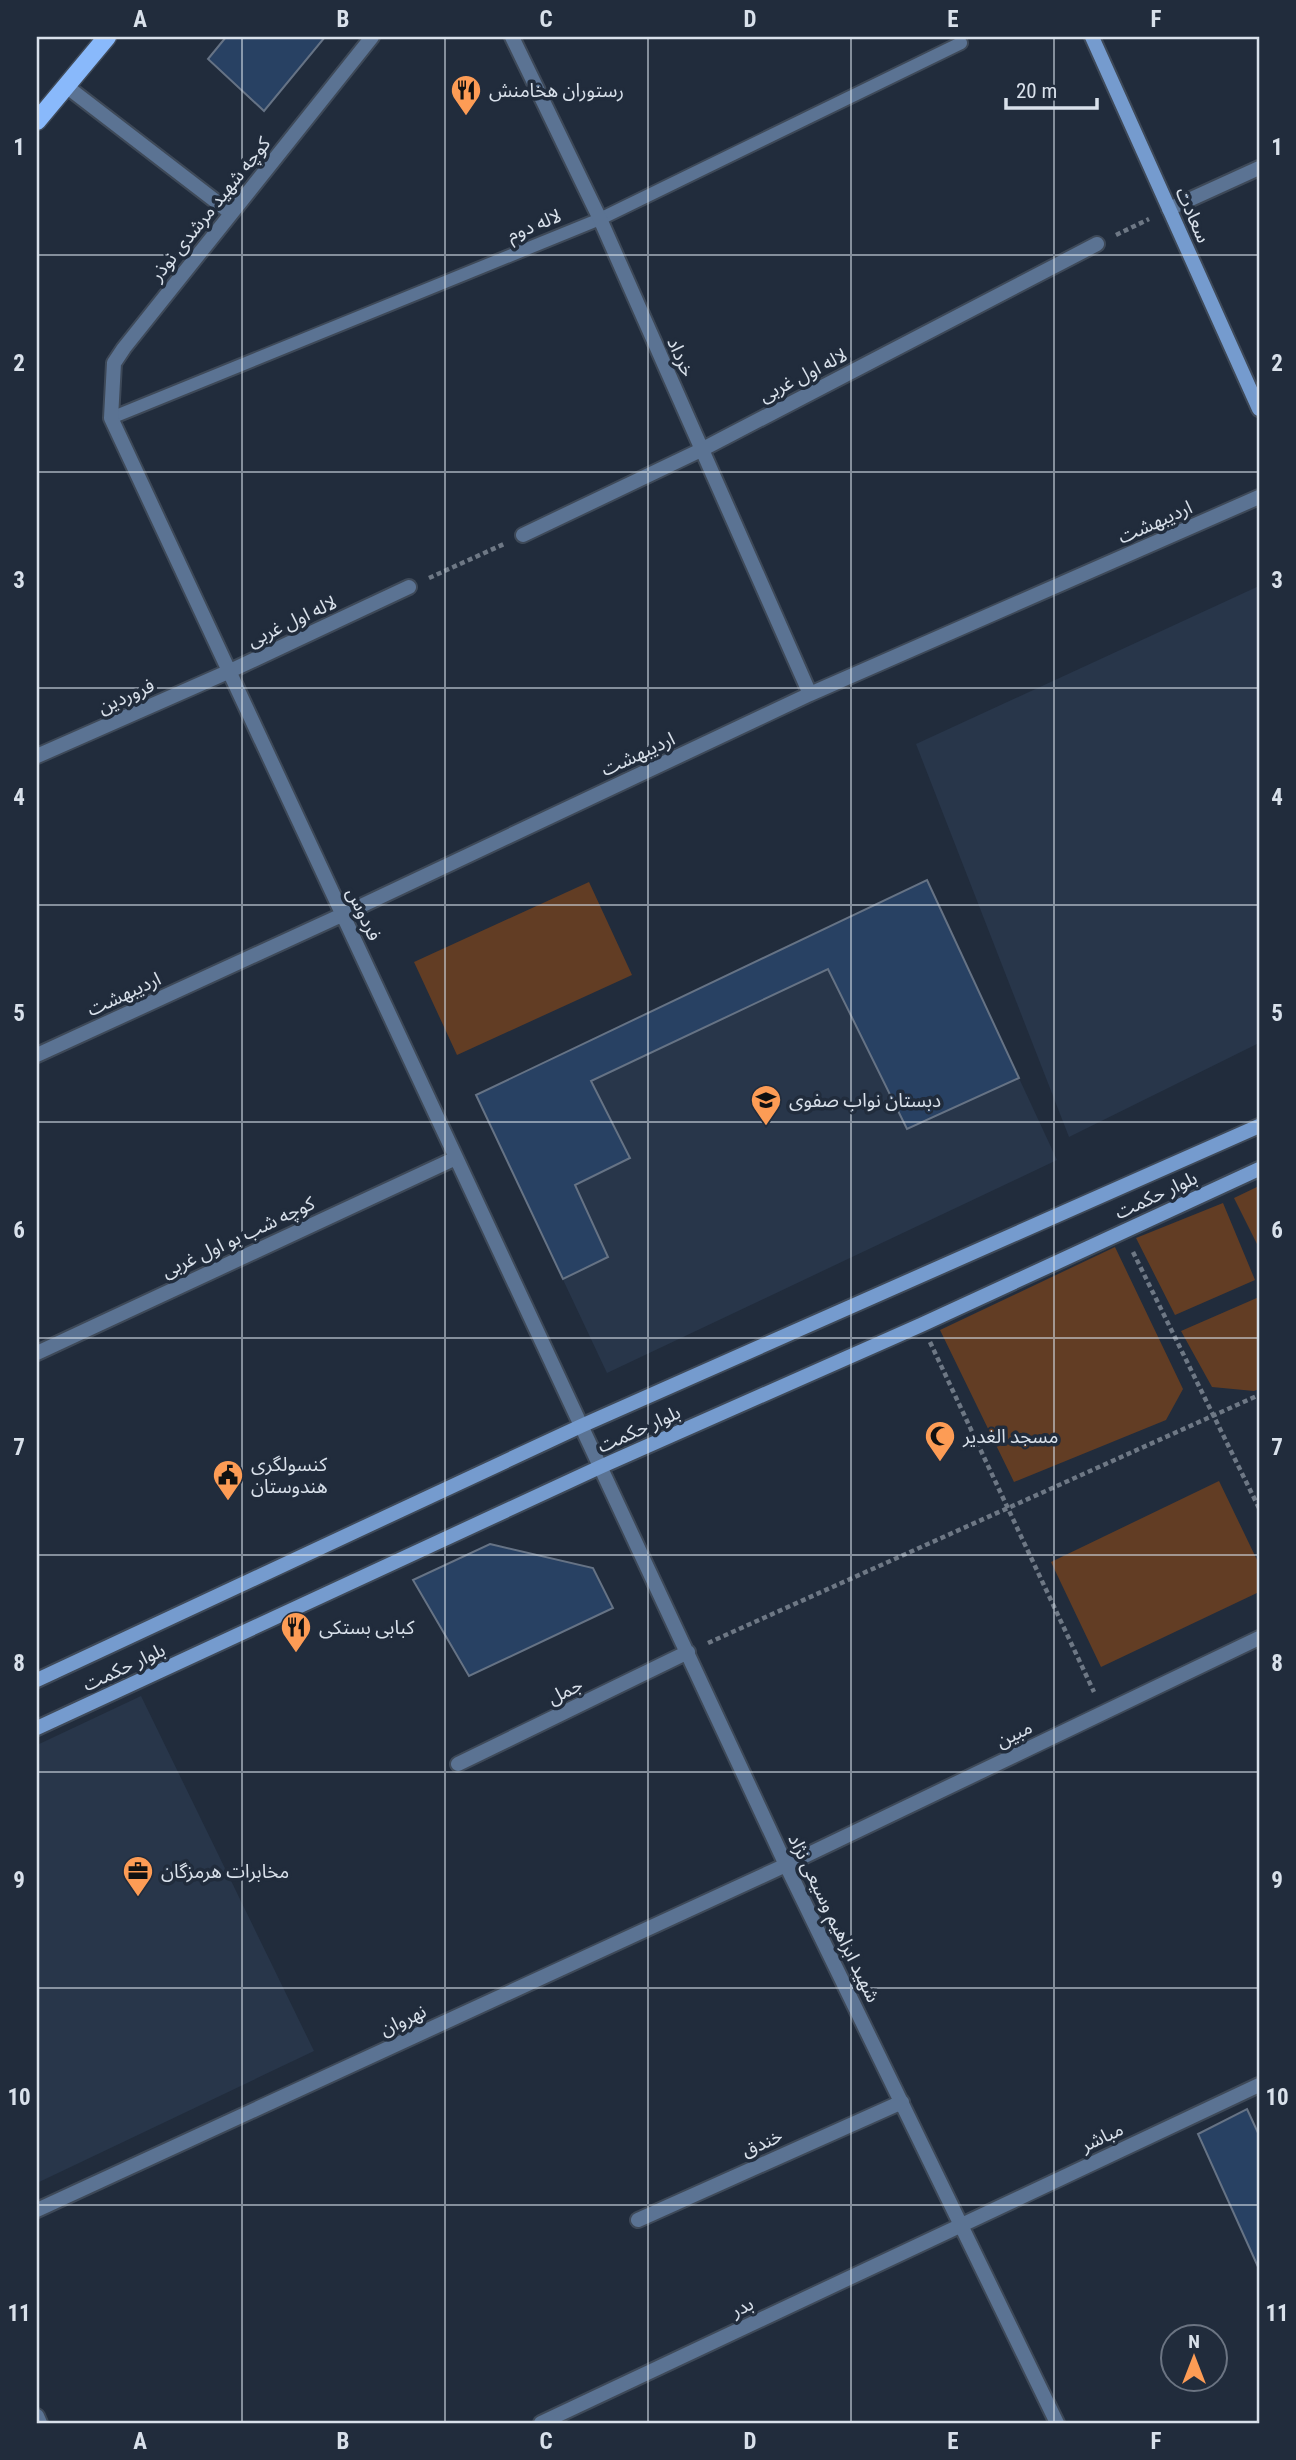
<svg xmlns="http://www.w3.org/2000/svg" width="1296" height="2460" viewBox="0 0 1296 2460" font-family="'Roboto Condensed','Noto Sans Arabic',sans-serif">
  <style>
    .built { fill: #28364a }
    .green { fill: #623d24 }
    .building { fill: #284163; stroke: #667385; stroke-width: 2 }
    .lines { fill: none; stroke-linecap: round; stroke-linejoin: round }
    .lane-casing { stroke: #3e4958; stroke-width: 16 }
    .street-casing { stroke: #3e4958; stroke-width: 18 }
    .secondary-casing { stroke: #3e4958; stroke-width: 18 }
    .primary-casing { stroke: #3e4958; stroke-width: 21 }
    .path { stroke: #6e7885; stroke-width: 4.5; stroke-dasharray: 5 3.5; stroke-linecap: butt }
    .lane { stroke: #5b7393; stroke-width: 12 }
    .street { stroke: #5b7393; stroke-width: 14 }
    .secondary { stroke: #759bce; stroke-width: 14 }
    .primary { stroke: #89b9fb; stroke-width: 18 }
    .grid { fill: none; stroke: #d9e1eb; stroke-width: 2; stroke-opacity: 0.55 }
    .labels { text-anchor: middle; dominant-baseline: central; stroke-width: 7; stroke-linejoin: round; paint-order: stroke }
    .poi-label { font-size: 19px; fill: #d9e1eb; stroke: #212c3c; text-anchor: start }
    .street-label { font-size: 19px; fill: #d9e1eb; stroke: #212c3c }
    .neatline { fill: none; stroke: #d9e1eb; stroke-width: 2.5 }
    .grid-label { font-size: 23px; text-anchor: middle; font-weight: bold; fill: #d9e1eb }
  </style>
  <rect width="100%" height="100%" fill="#212c3c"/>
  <path class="built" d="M1259,586V1043L1069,1137L916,744Z
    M927,880L1057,1160L607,1373L476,1095Z
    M141,1696L314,2051L37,2183V1745Z"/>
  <path class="green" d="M589,882L632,975L457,1055L414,962Z
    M1259,1186V1248L1234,1198Z
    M1223,1203L1255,1280L1175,1315L1136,1238Z
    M1115,1247L1183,1389L1166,1420L1014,1482L940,1330Z
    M1259,1297V1389L1254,1391L1212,1387L1181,1331Z
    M1219,1481L1259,1564V1592L1101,1667L1051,1562Z"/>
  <path class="building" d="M226,37H325L264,111L208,59Z
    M927,880L1019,1078L907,1129L828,969L591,1081L630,1158L575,1185L608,1257L563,1279L476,1095Z
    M490,1544L593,1568L613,1608L469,1676L413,1580Z
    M1247,2109L1259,2135V2269L1198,2134Z"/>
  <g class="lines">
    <g class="lane-casing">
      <path id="lane" d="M111,418L600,219L961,43"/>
    </g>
    <g class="street-casing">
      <path id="street" d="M372,37L124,348L114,363L111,418L786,1865L1057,2423
        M512,37L600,219L810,694
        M66,86L231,213
        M1169,209L1259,168
        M523,535L701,450L1097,244
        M37,756L230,671L409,587
        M37,1055L344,914L810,694L1259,497
        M37,1353L456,1158
        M458,1764L688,1652
        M37,2210L786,1865L1259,1638
        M638,2220L902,2102
        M37,2416L40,2423
        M541,2423L1259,2085"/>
    </g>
    <g class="secondary-casing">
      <path id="secondary" d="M1092,37L1259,409
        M37,1680L581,1426L1259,1126
        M37,1728L600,1467L921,1325L1259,1169"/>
    </g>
    <g class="primary-casing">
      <path id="primary" d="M37,121L107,37"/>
    </g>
    <path class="path" d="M1116,235L1149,219
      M429,578L504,544
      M1133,1252L1259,1508
      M930,1342L1094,1692
      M708,1643L1259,1395"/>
    <use href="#lane" class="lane"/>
    <use href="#street" class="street"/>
    <use href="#secondary" class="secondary"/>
    <use href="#primary" class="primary"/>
  </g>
  <path class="grid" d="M242,37V2423M445,37V2423M648,37V2423M851,37V2423M1054,37V2423M37,255H1259M37,472H1259M37,688H1259M37,905H1259M37,1122H1259M37,1338H1259M37,1555H1259M37,1772H1259M37,1988H1259M37,2205H1259"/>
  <defs>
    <g id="restaurant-pin" transform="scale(1.575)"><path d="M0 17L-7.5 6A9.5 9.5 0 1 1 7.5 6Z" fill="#fd9c55" stroke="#212c3c"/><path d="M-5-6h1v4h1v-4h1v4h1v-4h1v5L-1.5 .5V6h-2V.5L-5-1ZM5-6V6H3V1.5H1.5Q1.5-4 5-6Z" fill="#111"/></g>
    <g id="school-pin" transform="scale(1.575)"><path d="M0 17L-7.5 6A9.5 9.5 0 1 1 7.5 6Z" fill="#fd9c55" stroke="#212c3c"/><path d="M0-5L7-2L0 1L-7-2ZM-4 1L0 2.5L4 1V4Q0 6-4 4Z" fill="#111"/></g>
    <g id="mosque-pin" transform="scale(1.575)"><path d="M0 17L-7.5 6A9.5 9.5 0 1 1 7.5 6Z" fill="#fd9c55" stroke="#212c3c"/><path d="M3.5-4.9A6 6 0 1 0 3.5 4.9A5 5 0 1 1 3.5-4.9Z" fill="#111"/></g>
    <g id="civic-pin" transform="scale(1.575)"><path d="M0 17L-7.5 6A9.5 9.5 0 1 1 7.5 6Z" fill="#fd9c55" stroke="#212c3c"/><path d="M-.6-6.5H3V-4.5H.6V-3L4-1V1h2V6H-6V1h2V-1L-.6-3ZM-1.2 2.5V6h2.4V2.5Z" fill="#111"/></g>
    <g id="office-pin" transform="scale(1.575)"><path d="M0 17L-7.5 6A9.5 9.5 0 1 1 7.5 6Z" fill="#fd9c55" stroke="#212c3c"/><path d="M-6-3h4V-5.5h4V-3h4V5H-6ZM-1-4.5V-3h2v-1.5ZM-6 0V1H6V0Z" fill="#111"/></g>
  </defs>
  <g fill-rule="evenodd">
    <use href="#restaurant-pin" x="466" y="90"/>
    <use href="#school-pin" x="766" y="1100"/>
    <use href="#mosque-pin" x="940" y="1436"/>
    <use href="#civic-pin" x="228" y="1475"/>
    <use href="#restaurant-pin" x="296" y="1627"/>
    <use href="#office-pin" x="138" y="1871"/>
  </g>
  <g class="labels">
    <g class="poi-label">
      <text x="489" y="90">رستوران هخامنش</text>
      <text x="789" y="1100">دبستان نواب صفوی</text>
      <text x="963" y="1436">مسجد الغدیر</text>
      <text x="251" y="1464">کنسولگری<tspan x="251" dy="22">هندوستان</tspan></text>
      <text x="319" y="1627">کبابی بستکی</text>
      <text x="161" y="1871">مخابرات هرمزگان</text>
    </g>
    <g class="street-label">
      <text transform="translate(210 209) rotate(-51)">کوچه شهید مرشدی نوذر</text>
      <text transform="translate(1193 215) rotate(66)">سعادت</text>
      <text transform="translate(534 225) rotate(-22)">لاله دوم</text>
      <text transform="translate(681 357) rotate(66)">خرداد</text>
      <text transform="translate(803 375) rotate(-27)">لاله اول غربی</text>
      <text transform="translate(1155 522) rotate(-24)">اردیبهشت</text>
      <text transform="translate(292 621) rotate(-25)">لاله اول غربی</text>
      <text transform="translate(126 696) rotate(-24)">فروردین</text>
      <text transform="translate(638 754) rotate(-25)">اردیبهشت</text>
      <text transform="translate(364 914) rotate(65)">فردوس</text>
      <text transform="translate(124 994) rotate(-25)">اردیبهشت</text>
      <text transform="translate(1156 1195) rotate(-25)">بلوار حکمت</text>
      <text transform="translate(238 1237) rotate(-25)">کوچه شب بو اول غربی</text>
      <text transform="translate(639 1429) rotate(-24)">بلوار حکمت</text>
      <text transform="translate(124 1667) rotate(-25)">بلوار حکمت</text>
      <text transform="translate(565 1691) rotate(-26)">جمل</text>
      <text transform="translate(1014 1734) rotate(-26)">مبین</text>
      <text transform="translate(834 1918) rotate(64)">شهید ابراهیم وسیعی نژاد</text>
      <text transform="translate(403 2020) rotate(-25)">نهروان</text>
      <text transform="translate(1102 2137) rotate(-25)">مباشر</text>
      <text transform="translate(762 2143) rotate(-24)">خندق</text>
      <text transform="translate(742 2307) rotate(-25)">بدر</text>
    </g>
  </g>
  <rect width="1296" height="2460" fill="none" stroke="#212c3c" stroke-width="77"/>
  <g transform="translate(1194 2358)"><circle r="33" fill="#212c3c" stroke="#6b7482" stroke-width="2"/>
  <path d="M0-5L12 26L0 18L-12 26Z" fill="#fd9c55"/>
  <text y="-10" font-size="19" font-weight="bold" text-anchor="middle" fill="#d9e1eb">N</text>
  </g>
  <path d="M1006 98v10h91v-10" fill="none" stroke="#d9e1eb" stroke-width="3.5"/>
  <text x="1016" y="98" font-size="21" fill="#d9e1eb" stroke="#212c3c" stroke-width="5" paint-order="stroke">20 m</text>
  <rect x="38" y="38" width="1220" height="2384" class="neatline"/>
  <g class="grid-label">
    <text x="140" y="27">A</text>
    <text x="343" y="27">B</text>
    <text x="546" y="27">C</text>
    <text x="750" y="27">D</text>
    <text x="953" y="27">E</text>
    <text x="1156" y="27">F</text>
    <text x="19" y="155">1</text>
    <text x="1277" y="155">1</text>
    <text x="19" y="371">2</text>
    <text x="1277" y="371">2</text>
    <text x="19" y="588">3</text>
    <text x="1277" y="588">3</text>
    <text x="19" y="805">4</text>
    <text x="1277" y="805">4</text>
    <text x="19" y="1021">5</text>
    <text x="1277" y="1021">5</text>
    <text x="19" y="1238">6</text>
    <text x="1277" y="1238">6</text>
    <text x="19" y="1455">7</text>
    <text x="1277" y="1455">7</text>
    <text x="19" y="1671">8</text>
    <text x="1277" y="1671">8</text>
    <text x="19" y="1888">9</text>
    <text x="1277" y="1888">9</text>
    <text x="19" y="2105">10</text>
    <text x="1277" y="2105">10</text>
    <text x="19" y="2321">11</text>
    <text x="1277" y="2321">11</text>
    <text x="140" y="2449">A</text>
    <text x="343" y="2449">B</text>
    <text x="546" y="2449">C</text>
    <text x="750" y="2449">D</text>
    <text x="953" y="2449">E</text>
    <text x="1156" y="2449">F</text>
  </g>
</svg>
